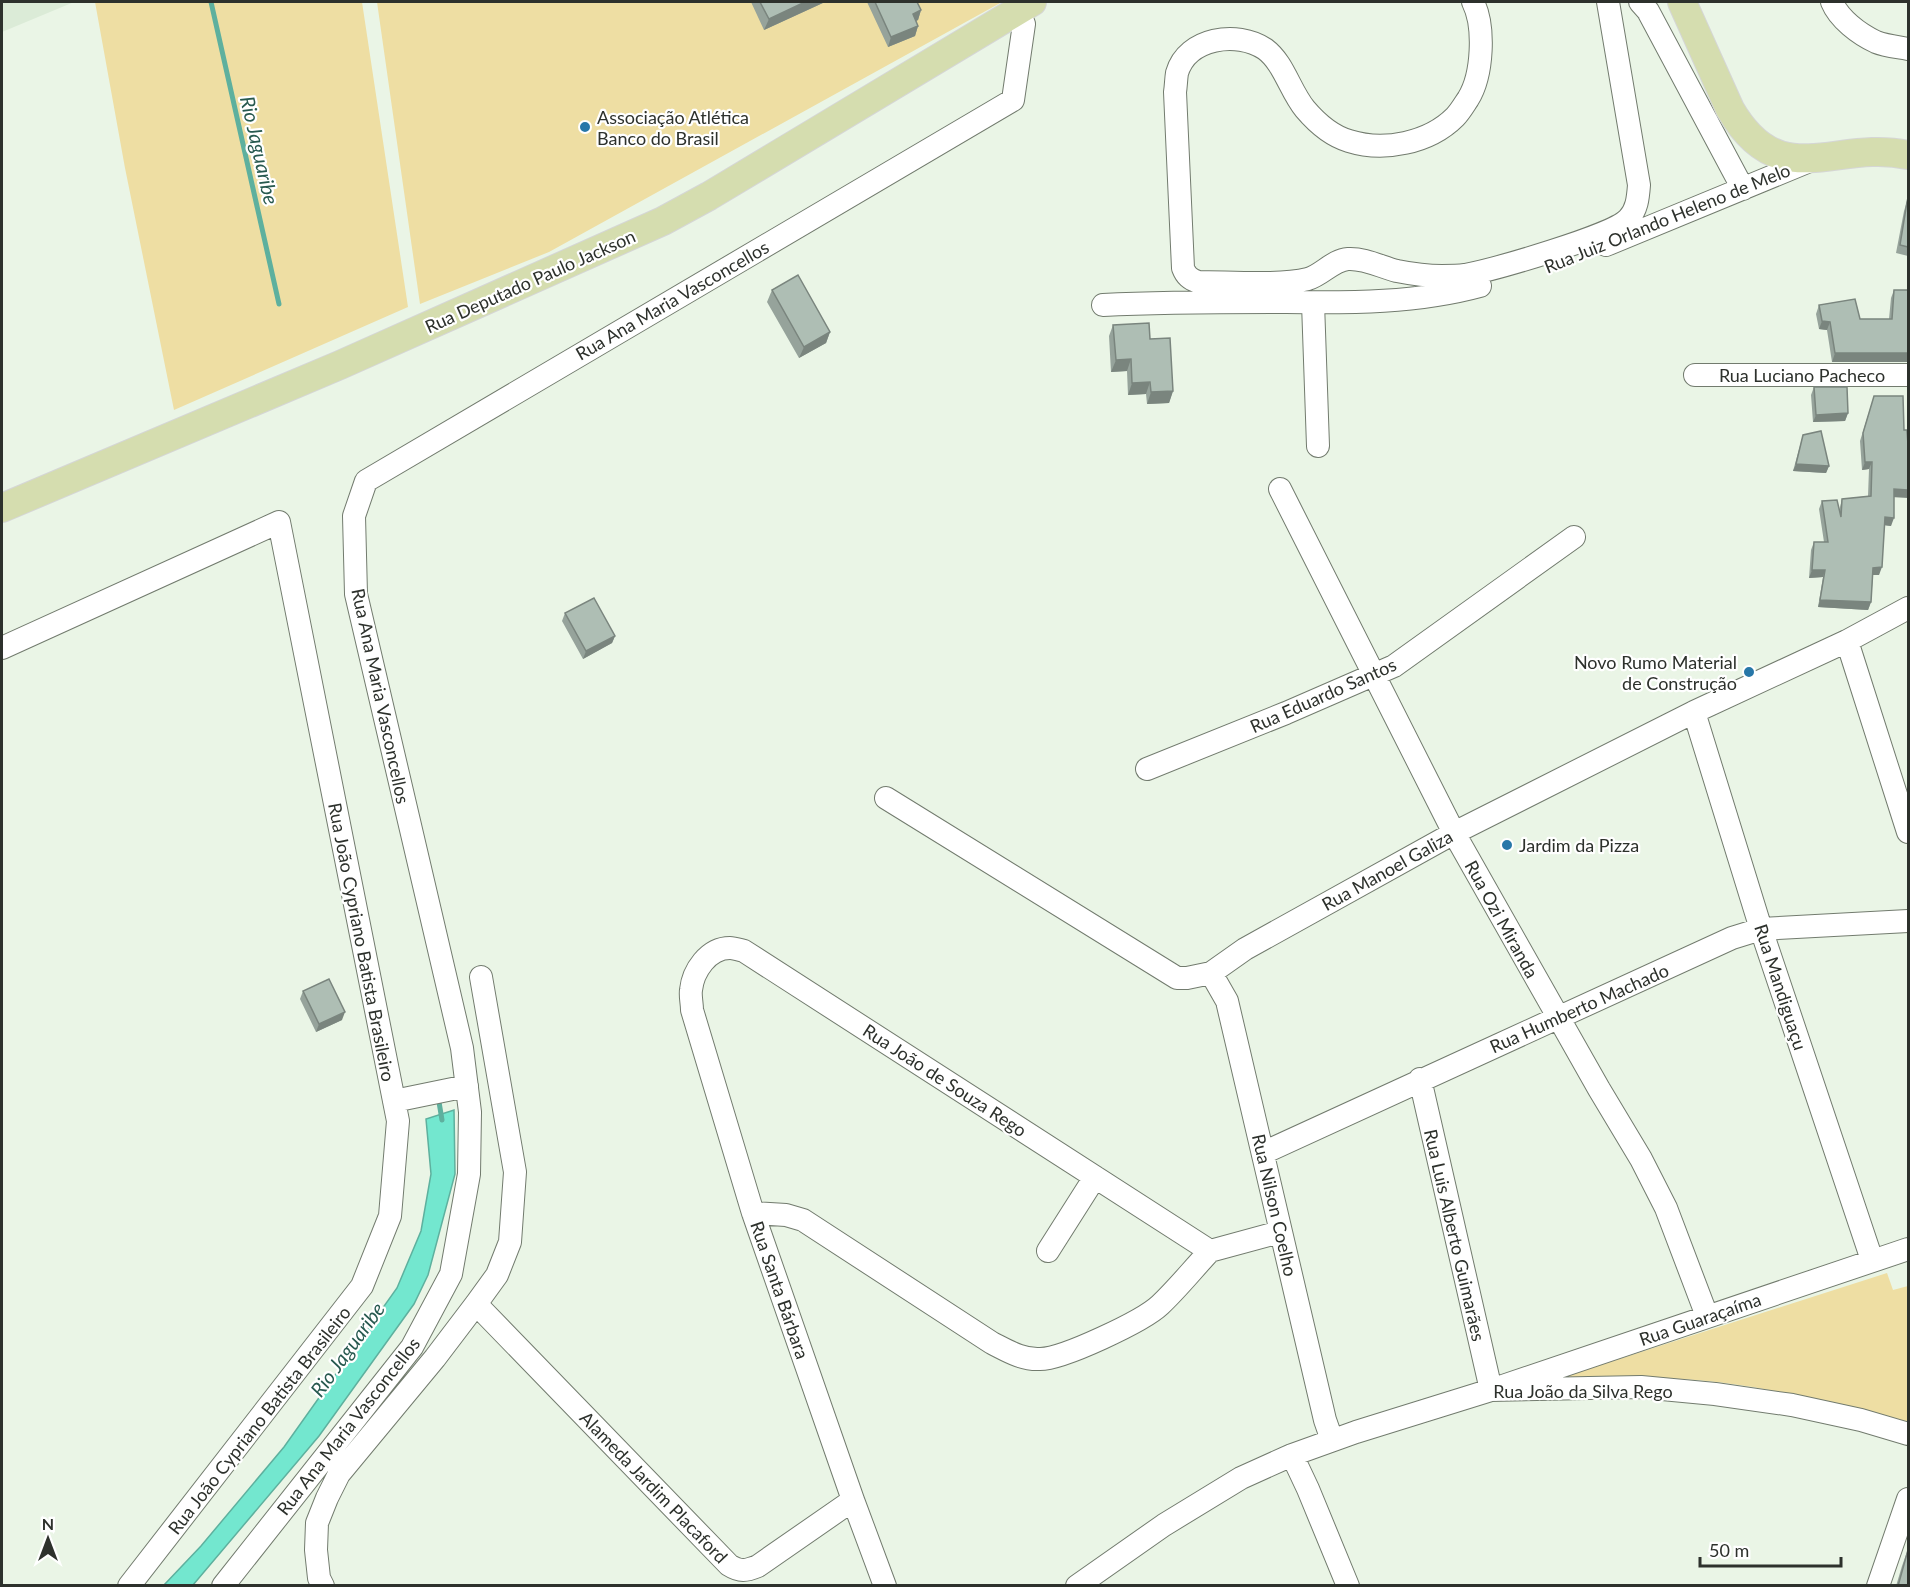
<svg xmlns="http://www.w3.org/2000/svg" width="1910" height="1587" viewBox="0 0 1910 1587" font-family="Lato,sans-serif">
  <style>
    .built { fill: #dbebd7 }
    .green { fill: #eedea3 }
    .water { fill: #73e7cf; stroke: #5eb09e; stroke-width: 1.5 }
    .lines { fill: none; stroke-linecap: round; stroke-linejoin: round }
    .stream { stroke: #5eb09e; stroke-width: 5 }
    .minor-casing { stroke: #727b6e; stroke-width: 24 }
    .major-casing { stroke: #d5d6d5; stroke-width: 30 }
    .minor { stroke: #fff; stroke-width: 22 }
    .major { stroke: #d5ddaf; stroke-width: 28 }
    .wall { fill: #96a39b }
    .shaded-wall { fill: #7a857e }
    .building { fill: #aebeb4; stroke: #7a857e; stroke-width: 1.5 }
    .poi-dot { fill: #2777a8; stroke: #fff; stroke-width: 2 }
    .labels { text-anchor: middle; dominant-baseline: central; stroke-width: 4.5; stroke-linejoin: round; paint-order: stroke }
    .poi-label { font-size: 18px; fill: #2d312c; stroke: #fff; text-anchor: start }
    .street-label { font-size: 18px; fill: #2d312c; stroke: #fff }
    .water-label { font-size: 20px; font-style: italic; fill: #27594f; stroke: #fff }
  </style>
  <rect width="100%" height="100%" fill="#eaf5e6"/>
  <path class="built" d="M2,2H74L2,32Z"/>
  <path class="green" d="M95,2H362L408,307L174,410L125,168Z
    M377,2H1002L549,252L420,304Z
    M1887,1273L1893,1290L1908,1286V1422C1848,1407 1787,1391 1725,1383C1670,1376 1616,1377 1560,1378Z"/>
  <path class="water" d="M454,1110L455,1174L428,1275L414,1304L319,1436L193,1585H164L201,1546L284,1447L397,1288L421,1231L431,1174L426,1119Z"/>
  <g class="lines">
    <path class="stream" d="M211,2L279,304
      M438,1096L442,1120"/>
    <g class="minor-casing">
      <path id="minor" d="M1473,2C1485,26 1483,75 1468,99C1464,105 1460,112 1455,117C1429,143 1384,152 1349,141C1332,136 1316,122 1305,109C1290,91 1284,63 1265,49C1237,30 1187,38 1177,73C1176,79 1176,86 1175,92L1183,268C1186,276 1190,279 1198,282C1230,282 1278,286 1308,279C1322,275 1333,260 1348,259C1365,258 1381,267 1397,271C1412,274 1427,276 1442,276C1449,276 1458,276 1465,275C1492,270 1612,236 1628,219C1637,210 1638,198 1639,185L1608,2
        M1640,2L1648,11L1743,189
        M1832,2C1839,19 1859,34 1876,42C1886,46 1898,47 1908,49
        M1606,245L1812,160
        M1313,303L1318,446
        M1103,305C1164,302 1225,302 1286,302C1350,303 1418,303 1480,286
        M1695,375H1908
        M1280,489L1454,833L1599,1089L1641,1159L1666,1208L1707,1316
        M1847,641L1908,832
        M2,648L279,522L398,1121L390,1216L362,1286L129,1586
        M1694,712L1761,929L1872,1260
        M1147,769L1286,713L1394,666L1574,537
        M886,798L1177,978H1187L1211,973L1245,949L1454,833L1694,712L1847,641L1908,608
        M1211,973L1227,1001L1325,1420L1332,1440
        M1420,1079L1491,1390L1908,1249
        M394,1101L467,1086
        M1263,1153C1419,1080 1576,1011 1732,938L1761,929L1908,921
        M753,1213L786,1215L803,1220L992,1343C1008,1351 1022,1360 1040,1359C1063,1359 1143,1321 1160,1305C1178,1288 1193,1269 1210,1251
        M1048,1251L1095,1177
        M476,1304L729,1565C740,1572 746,1571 758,1566L853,1500
        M1292,1455L1308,1489L1348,1586
        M223,1586L412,1347L451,1274L469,1174L470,1112L462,1048L356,594L354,516L366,481L1013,100L1024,24L1018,10
        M323,1586L319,1578L316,1550L317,1523L327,1498L339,1474L435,1358L476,1304L497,1275L510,1242L515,1172L481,977
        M885,1586L853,1500L753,1213L692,1010C692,1003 690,996 691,990C693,971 708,948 730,948C734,948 740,950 744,951L1210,1251L1280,1232
        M1077,1586L1164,1525L1241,1478L1292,1455L1356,1432L1491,1390L1641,1387L1715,1394L1792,1405L1861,1420L1908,1434
        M1878,1586L1908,1499"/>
    </g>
    <g class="major-casing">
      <path id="major" d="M1682,2L1730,109C1780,195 1835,139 1908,155
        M2,508L340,365L663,221L709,196L1032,2"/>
    </g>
    <use href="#minor" class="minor"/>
    <use href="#major" class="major"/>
  </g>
  <path class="wall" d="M751,2H825L764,30Z
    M867,2H917L921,10L918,20L916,21L918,26L915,36L888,47Z
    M1908,198V256L1896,253L1904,211Z
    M772,290L830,332L826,343L799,358L767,302Z
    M1894,290H1908V362H1832L1827,330L1819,329L1816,314L1819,305L1860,319H1889L1891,298Z
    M1113,325L1150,339L1173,391L1169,403L1147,404L1146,394L1128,395L1127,371L1111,372L1109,336Z
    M1814,387L1848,413L1845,421L1813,422L1811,395Z
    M1874,396L1894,497L1891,526L1885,525L1879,575H1873L1871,602L1868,610L1818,607L1823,577L1809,578L1811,550L1814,542H1824L1819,509L1822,501L1839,511L1842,499L1868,496L1869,469L1862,470L1860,441Z
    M1803,435L1829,466L1826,473L1793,471Z
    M565,613L615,636L612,643L583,659L562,621Z
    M303,991L342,1020L316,1032L300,999Z
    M1908,1549V1586H1896L1902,1566Z"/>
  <path class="shaded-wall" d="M805,2H825L764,30L769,19Z
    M921,10L918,20L909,24L913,14Z
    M918,26L915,36L888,47L891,37Z
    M1822,321L1830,322L1827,330L1819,329Z
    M830,332L826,343L799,358L804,347Z
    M1835,353H1908V362H1832Z
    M1131,359L1127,371L1111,372L1116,360Z
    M1150,382L1146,394L1128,395L1132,383Z
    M1173,391L1169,403L1147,404L1151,392Z
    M1848,413L1845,421L1813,422L1816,415Z
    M1865,462H1872L1869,469L1862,470Z
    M1796,464L1829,466L1826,473L1793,471Z
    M1894,489L1908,490V498L1891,497Z
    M1885,517L1894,518L1891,526L1882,525Z
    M1882,567L1879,575H1870L1873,568Z
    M1812,570H1825L1823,577L1809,578Z
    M1820,600L1871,602L1868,610L1818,607Z
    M615,636L612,643L583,659L586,651Z
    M345,1012L342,1020L316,1032L319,1024Z"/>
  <path class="building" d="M760,2H805L769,19Z
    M875,2H917L921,10L913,14L918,26L891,37Z
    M1908,198V247L1900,245L1907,202Z
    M798,275L830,332L804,347L772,290Z
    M1894,290H1908V353H1835L1830,322L1822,321L1819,305L1855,299L1860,319H1892Z
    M1149,323L1150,339L1170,338L1173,391L1151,392L1150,382L1132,383L1131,359L1116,360L1113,325Z
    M1814,387H1847L1848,413L1816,415Z
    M1874,396H1903L1904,430H1907L1908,445V490L1894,489V518L1885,517L1882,567L1873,568L1871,602L1820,600L1825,570H1812L1814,542H1828L1822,501L1837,500L1841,517L1842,499L1871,496L1872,462H1865L1863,433Z
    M1821,431L1829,466L1796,464L1803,435Z
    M594,598L615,636L586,651L565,613Z
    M329,979L345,1012L319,1024L303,991Z
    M1908,1550V1586H1898Z"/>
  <g class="poi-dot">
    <circle cx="585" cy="127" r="6"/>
    <circle cx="1749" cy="672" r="6"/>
    <circle cx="1507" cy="845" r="6"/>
  </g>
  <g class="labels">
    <g class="poi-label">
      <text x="597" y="117">Associação Atlética<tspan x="597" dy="21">Banco do Brasil</tspan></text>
      <text x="1737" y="662" text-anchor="end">Novo Rumo Material<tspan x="1737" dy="21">de Construção</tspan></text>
      <text x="1519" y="845">Jardim da Pizza</text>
    </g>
    <g class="street-label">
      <text transform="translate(1667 218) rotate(-22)">Rua Juiz Orlando Heleno de Melo</text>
      <text transform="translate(530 281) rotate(-24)">Rua Deputado Paulo Jackson</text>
      <text transform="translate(672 300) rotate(-30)">Rua Ana Maria Vasconcellos</text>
      <text x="1802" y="375">Rua Luciano Pacheco</text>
      <text transform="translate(1323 695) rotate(-24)">Rua Eduardo Santos</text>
      <text transform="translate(381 696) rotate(78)">Rua Ana Maria Vasconcellos</text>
      <text transform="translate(1387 870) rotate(-29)">Rua Manoel Galiza</text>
      <text transform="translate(1502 919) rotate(61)">Rua Ozi Miranda</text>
      <text transform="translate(362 942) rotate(79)">Rua João Cypriano Batista Brasileiro</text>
      <text transform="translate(1781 987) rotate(72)">Rua Mandiguaçu</text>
      <text transform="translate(1579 1008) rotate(-24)">Rua Humberto Machado</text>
      <text transform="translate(945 1080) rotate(33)">Rua João de Souza Rego</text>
      <text transform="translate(1275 1205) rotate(77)">Rua Nilson Coelho</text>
      <text transform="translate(1455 1235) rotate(77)">Rua Luis Alberto Guimarães</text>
      <text transform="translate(780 1290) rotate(71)">Rua Santa Bárbara</text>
      <text transform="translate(1700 1319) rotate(-19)">Rua Guaraçaíma</text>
      <text x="1583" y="1391">Rua João da Silva Rego</text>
      <text transform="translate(259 1420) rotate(-52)">Rua João Cypriano Batista Brasileiro</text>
      <text transform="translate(348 1426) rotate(-52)">Rua Ana Maria Vasconcellos</text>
      <text transform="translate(654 1487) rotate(46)">Alameda Jardim Placaford</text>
    </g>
    <g class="water-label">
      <text transform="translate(260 150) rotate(77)">Rio Jaguaribe</text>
      <text transform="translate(347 1349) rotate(-54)">Rio Jaguaribe</text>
    </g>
  </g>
  <rect width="1910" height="1587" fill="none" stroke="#2d312c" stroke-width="6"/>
  <g transform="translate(48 1539)" stroke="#ffffff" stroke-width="4.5" paint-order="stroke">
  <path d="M0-4.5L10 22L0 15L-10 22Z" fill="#2d312c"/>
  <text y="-9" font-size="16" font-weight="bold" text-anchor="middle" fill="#2d312c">N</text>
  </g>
  <path d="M1700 1557v9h141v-9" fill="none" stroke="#2d312c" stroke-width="3"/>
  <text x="1709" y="1557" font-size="18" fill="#2d312c" stroke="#ffffff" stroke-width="4.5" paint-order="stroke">50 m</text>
</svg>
